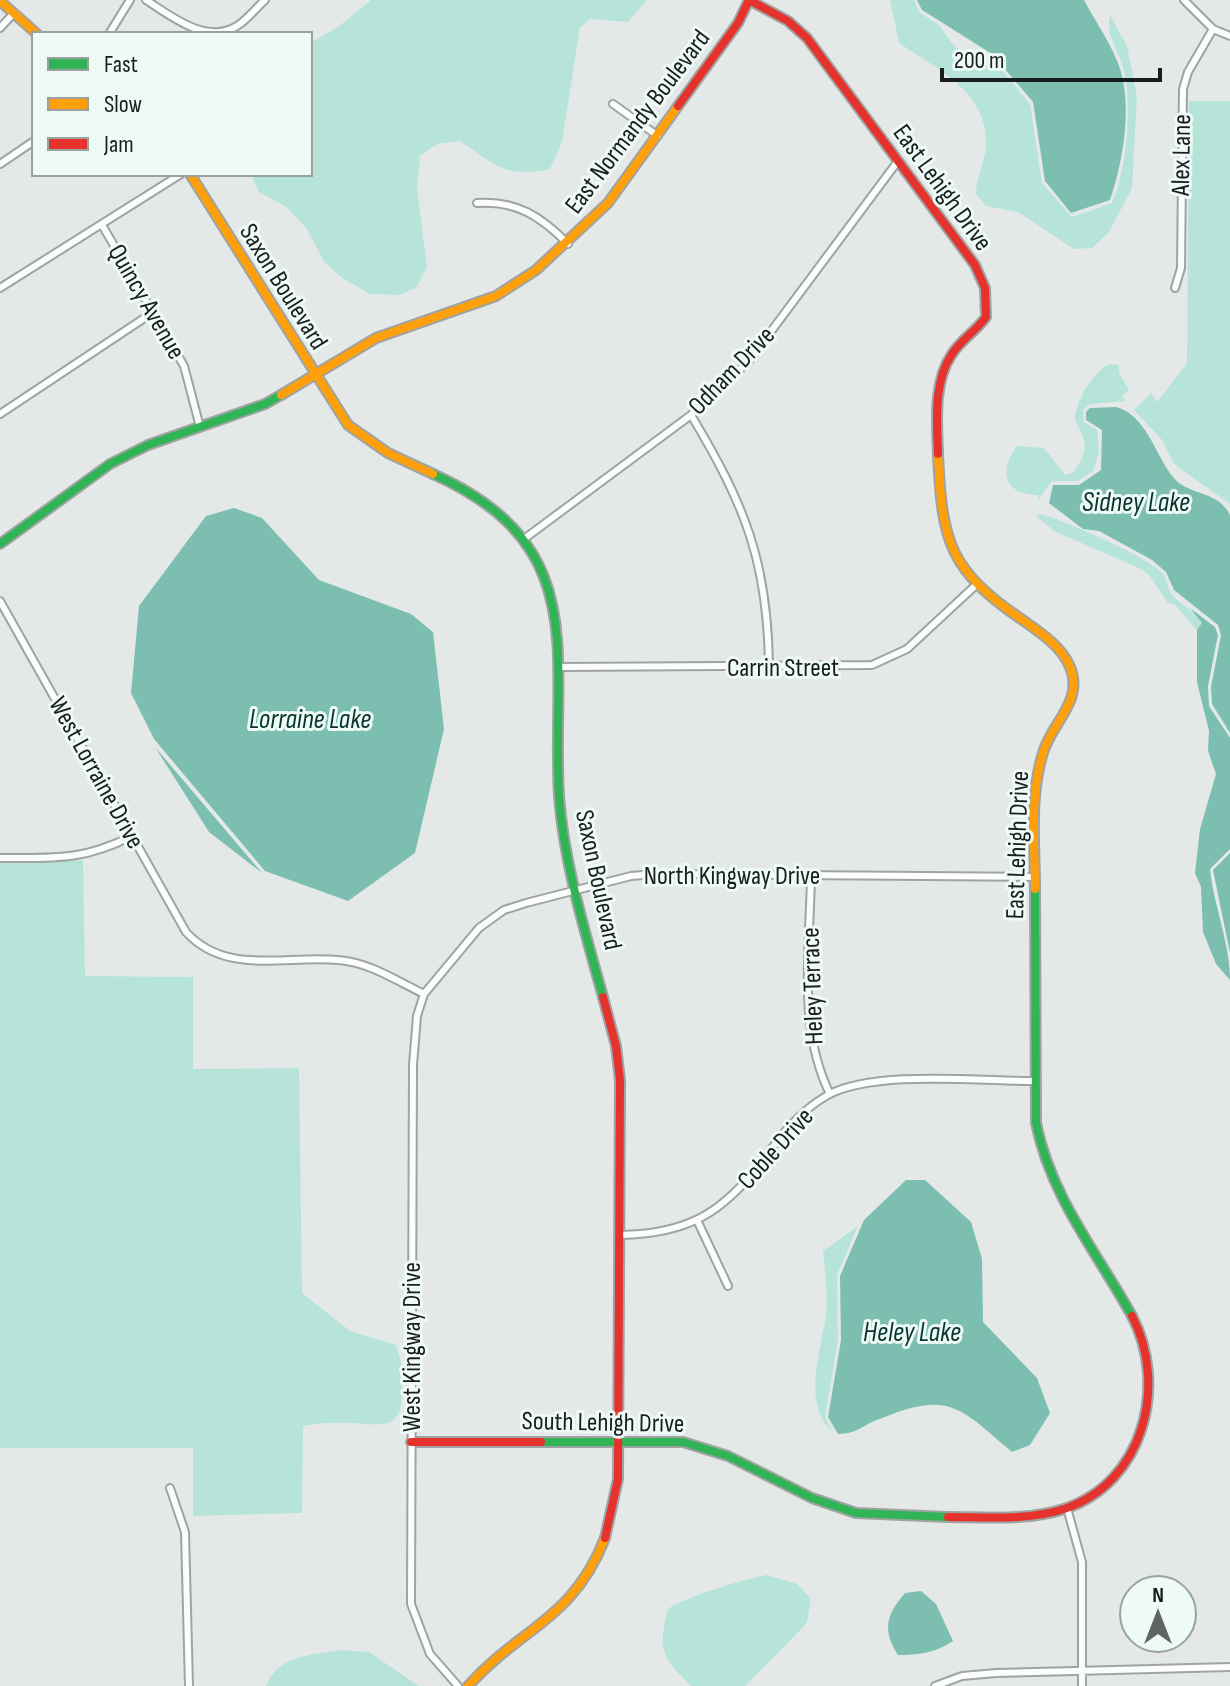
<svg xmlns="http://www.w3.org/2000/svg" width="1230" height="1686" viewBox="0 0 1230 1686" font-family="'Sofia Sans Condensed',sans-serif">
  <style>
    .green { fill: #b7e4da }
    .water { fill: #7cbfb1 }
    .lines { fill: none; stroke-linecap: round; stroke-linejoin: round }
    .street-casing { stroke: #9fa4a3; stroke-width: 10 }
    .fast-casing { stroke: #9fa4a3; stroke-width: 12 }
    .slow-casing { stroke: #9fa4a3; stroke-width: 12 }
    .jam-casing { stroke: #9fa4a3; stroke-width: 12 }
    .street { stroke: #fbfcfc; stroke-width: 6 }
    .fast { stroke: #30b455; stroke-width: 8 }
    .slow { stroke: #ff9f0a; stroke-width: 8 }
    .jam { stroke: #e5322d; stroke-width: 8 }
    .labels { text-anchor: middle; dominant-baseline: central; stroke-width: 6; stroke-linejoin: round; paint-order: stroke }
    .street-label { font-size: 26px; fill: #191d1c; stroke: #eefaf6 }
    .water-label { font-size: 28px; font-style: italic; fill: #08352d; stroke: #eefaf6 }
  </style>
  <rect width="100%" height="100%" fill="#e4e9e8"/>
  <path class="green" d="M371,0H647L628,22L590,19L580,28L562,142L550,169C506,179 495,165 460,141L437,144L420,156L417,187L427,267L416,288L399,295L370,294L342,278L325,263L306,228L285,206L259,192L251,174H310V43L338,27Z
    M890,0H914L920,13L938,24L955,47L1001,69L1030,104L1042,183L1072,217L1112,203C1127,169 1133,103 1123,67C1117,47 1105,35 1110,15L1127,46L1137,97L1132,188L1109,232L1092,248L1074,249L1018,212L986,206L976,194C976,177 985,162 986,146C989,92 938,70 899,43Z
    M1189,101H1230V504L1174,464L1162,440L1134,410L1151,393L1157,402L1187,363Z
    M1110,364L1119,365V373L1129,390L1122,396L1126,401L1090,404L1083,410L1084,422L1097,430L1099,452L1093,471L1078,481H1052L1038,500V495C1004,495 998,471 1017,446L1044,448L1065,475L1074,472C1089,449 1087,442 1075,420C1074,404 1094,369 1110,364Z
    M1042,514C1064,521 1152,558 1164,575C1167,580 1167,588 1171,593C1180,605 1195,610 1202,624L1197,630L1174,604L1168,603L1150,576L1141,569L1054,531L1036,516Z
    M83,860L85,976L193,977V1069L299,1068L302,1293L350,1331L396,1345C402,1359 402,1372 402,1388C403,1433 382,1424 348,1423C333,1422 317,1423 303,1426L302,1513L193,1516V1448H0V863Z
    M858,1226L837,1275L838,1340L825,1417L833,1432C800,1403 822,1350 826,1314C828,1293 825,1272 823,1251Z
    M767,1575L797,1584L811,1599L807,1623L745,1686H691C661,1656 658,1650 668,1609C686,1597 744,1579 767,1575Z
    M341,1650L369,1652L419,1686H266C278,1654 313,1655 341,1650Z"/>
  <path class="water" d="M917,0H1084C1095,21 1111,43 1119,66C1133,105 1123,162 1110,200L1071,213L1045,181L1033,102L992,54L922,10Z
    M1116,407C1147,415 1155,456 1174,478C1189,496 1218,490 1230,515V733L1212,704L1211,687L1221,635L1218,625L1174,590L1166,572L1152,560L1099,531L1083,529L1049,503L1053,485H1079L1101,470L1102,430L1086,420V412L1090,408Z
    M234,508L262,518L319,580L411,614L433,632L444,729L415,853L348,901L265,871L154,739L131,693L139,606L206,516Z
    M1190,608L1215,627L1218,635L1208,686L1209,706L1230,738V849L1210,869C1214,907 1230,943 1230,980L1216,964L1203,932L1201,887L1195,873L1200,829L1216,774L1208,751L1209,731L1197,682V630L1202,623Z
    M155,747L262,873L209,832Z
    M1230,853V953L1213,870Z
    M906,1180H925L971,1222L982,1259L983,1322L1037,1378L1050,1413L1030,1445L1012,1452C958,1406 949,1390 877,1420C859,1427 859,1433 838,1434L828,1417L841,1340L840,1276L864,1220Z
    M921,1591L936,1604L953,1641C936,1653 918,1655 898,1655C882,1630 886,1615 905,1593Z"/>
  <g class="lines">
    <g class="street-casing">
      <path id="street" d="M146,0C171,16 206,45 237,26C247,20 256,8 265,0
        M1184,0L1213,29L1230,36
        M0,28L13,14
        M109,34L130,0
        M613,104L658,136
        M0,164L34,141
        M477,203C516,200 542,217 568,244
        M102,225L184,366L200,427
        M0,288L181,174
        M1175,288L1181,268L1183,89L1188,72L1213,29
        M0,414L152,313
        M691,415C745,505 768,562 769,668
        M524,539L691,415L749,361L898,161
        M0,601L186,932C226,976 286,955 338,960C369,962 397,981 424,994
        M560,667L872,665L907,649L976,585
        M0,858C54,858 82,861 132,836
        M811,875C810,947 797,1028 830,1094
        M697,1220L728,1286
        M620,1235C688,1234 723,1213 764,1159C782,1134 801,1110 828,1095C874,1070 980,1081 1034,1081
        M170,1488L185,1532L189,1686
        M1067,1508L1082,1562V1686
        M458,1686L430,1654L411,1604L413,1065L417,1016L424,994L479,928L504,910L526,903L631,876L655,874L1035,877
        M935,1686L962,1676L996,1673L1230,1667"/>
    </g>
    <g class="fast-casing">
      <path id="fast" d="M433,474C593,546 551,654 559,796C564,864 585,931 603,997
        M0,544L110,464L148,445L265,404L281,395
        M1035,889L1036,1123C1051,1197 1096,1251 1132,1316
        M541,1442H683L728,1456L812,1498L856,1513L948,1517"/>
    </g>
    <g class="slow-casing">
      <path id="slow" d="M0,1L37,34
        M190,174L348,425L388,453L433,474
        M281,395L376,338L496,296L536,270L608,203L678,106
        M938,454C942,543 949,570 1024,621C1041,633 1062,647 1070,667C1084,700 1053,722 1044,750C1029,794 1035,844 1035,889
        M468,1686C521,1627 573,1620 605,1538"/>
    </g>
    <g class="jam-casing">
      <path id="jam" d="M678,106L738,23L749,0L788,21L807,38L975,265L985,288L986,317C976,331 961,340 952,354C933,382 937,422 938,454
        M603,997L616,1046L620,1080L618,1479L605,1538
        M411,1442H541
        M948,1517C986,1517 1027,1521 1064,1509C1144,1483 1168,1385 1132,1316"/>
    </g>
    <use href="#street" class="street"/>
    <use href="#fast" class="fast"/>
    <use href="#slow" class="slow"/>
    <use href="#jam" class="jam"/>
  </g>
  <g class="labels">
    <g class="street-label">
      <text transform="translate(638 122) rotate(-53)">East Normandy Boulevard</text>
      <text transform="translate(1182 155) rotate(-89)">Alex Lane</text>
      <text transform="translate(942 188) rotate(54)">East Lehigh Drive</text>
      <text transform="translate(283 287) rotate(58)">Saxon Boulevard</text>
      <text transform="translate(146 302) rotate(60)">Quincy Avenue</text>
      <text transform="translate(732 371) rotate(-46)">Odham Drive</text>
      <text x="783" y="668">Carrin Street</text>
      <text transform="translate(96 773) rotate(61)">West Lorraine Drive</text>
      <text transform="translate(1018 845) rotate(-88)">East Lehigh Drive</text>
      <text x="732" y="876">North Kingway Drive</text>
      <text transform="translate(598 880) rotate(78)">Saxon Boulevard</text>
      <text transform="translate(813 986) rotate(-92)">Heley Terrace</text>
      <text transform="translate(776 1149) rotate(-48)">Coble Drive</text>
      <text transform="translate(412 1347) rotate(-90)">West Kingway Drive</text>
      <text transform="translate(603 1423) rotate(1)">South Lehigh Drive</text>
    </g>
    <g class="water-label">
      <text x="1136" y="502">Sidney Lake</text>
      <text x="310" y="719">Lorraine Lake</text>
      <text x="912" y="1332">Heley Lake</text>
    </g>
  </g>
  <rect x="32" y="32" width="280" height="144" fill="#eefaf6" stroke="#99a29f" stroke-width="2"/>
  <rect x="48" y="58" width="40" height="12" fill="#30b455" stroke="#99a29f" stroke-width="2"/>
  <text x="104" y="72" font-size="24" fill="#191d1c">Fast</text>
  <rect x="48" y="98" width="40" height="12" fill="#ff9f0a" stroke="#99a29f" stroke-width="2"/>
  <text x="104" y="112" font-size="24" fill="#191d1c">Slow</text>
  <rect x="48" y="138" width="40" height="12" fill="#e5322d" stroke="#99a29f" stroke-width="2"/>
  <text x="104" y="152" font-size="24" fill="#191d1c">Jam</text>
  <g transform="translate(1158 1614)"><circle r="38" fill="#eefaf6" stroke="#99a29f" stroke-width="2"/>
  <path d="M0-6L14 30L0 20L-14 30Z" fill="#606463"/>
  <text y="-12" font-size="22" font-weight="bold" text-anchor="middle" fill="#191d1c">N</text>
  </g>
  <path d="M942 68v12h218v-12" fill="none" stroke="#191d1c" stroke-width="4"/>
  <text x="954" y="68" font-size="24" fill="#191d1c" stroke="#eefaf6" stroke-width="6" paint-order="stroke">200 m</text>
</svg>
